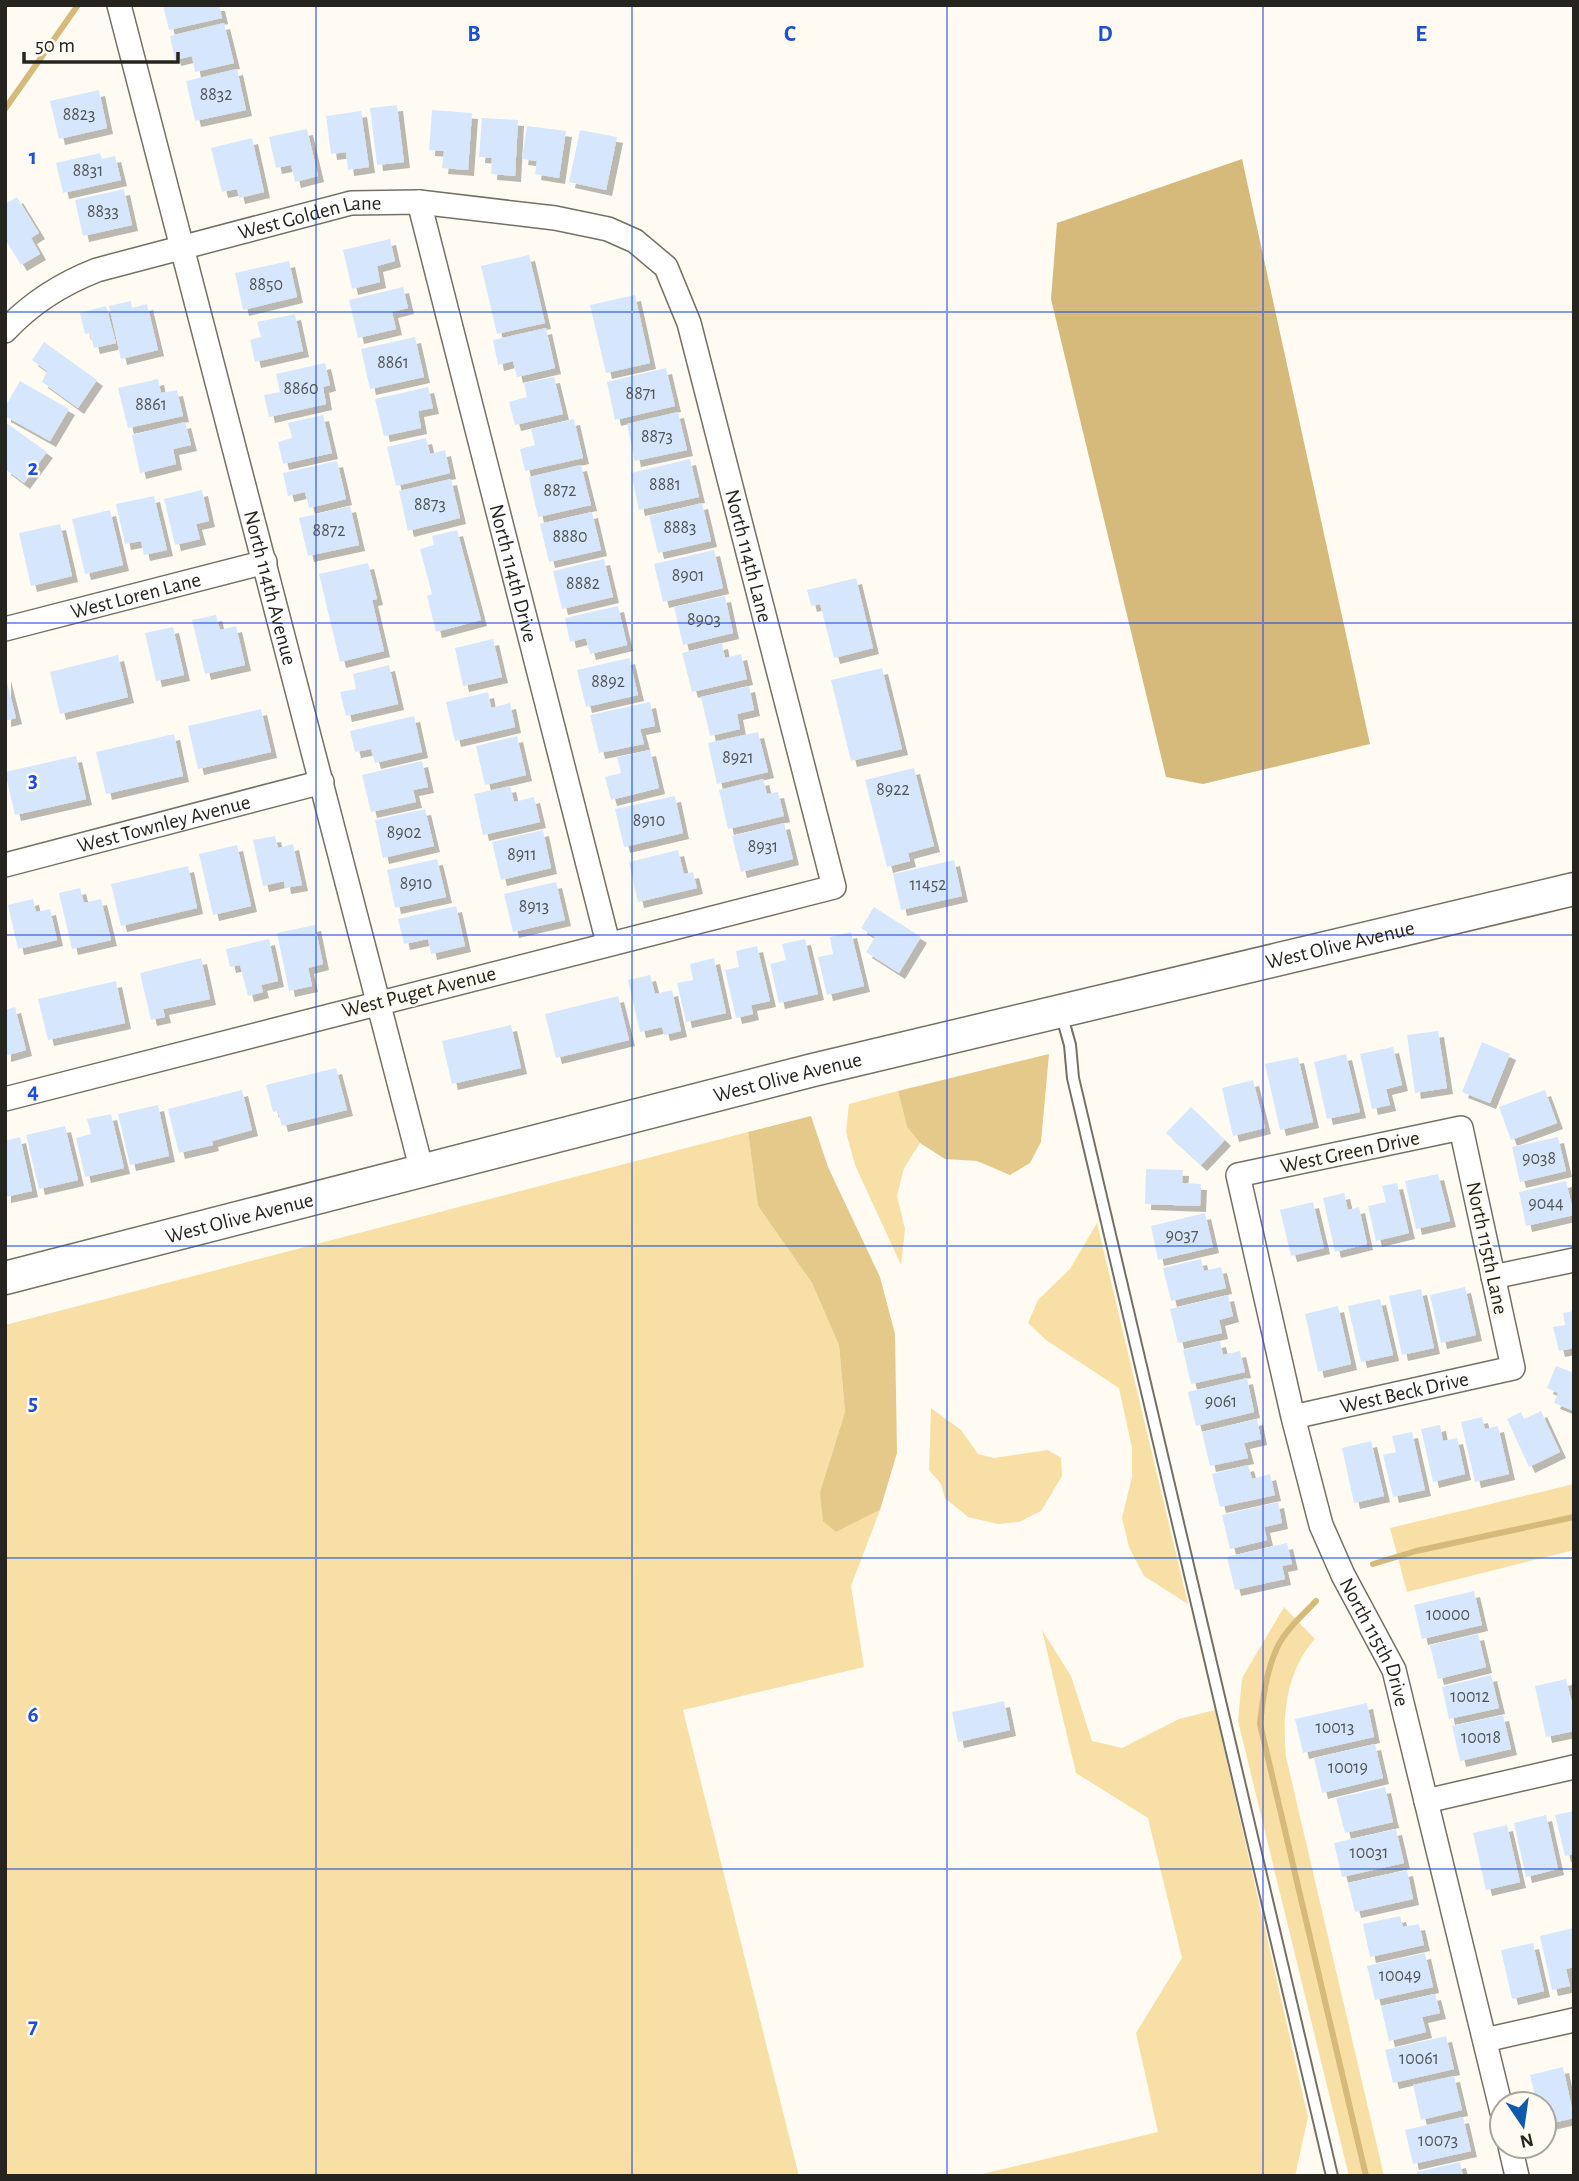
<svg xmlns="http://www.w3.org/2000/svg" width="1579" height="2181" viewBox="0 0 1579 2181" font-family="'Alegreya Sans',sans-serif">
  <style>
    .green { fill: #f8dfa5 }
    .forest { fill: #e4c98a }
    .water { fill: #d5ba7b }
    .lines { fill: none; stroke-linecap: round; stroke-linejoin: round }
    .stream { stroke: #d5ba7b; stroke-width: 6 }
    .building { fill: #d6e7fd; filter: url(#shadow) }
    .lane-casing { stroke: #757063; stroke-width: 14 }
    .street-casing { stroke: #757063; stroke-width: 26 }
    .secondary-casing { stroke: #757063; stroke-width: 35 }
    .lane { stroke: #fff; stroke-width: 10 }
    .street { stroke: #fff; stroke-width: 23 }
    .secondary { stroke: #fff; stroke-width: 32 }
    .grid { fill: none; stroke: #1d4ed8; stroke-width: 2; stroke-opacity: 0.55 }
    .labels { text-anchor: middle; dominant-baseline: central; stroke-width: 5; stroke-linejoin: round; paint-order: stroke }
    .number-label { font-size: 18px; fill: #525556 }
    .street-label { font-size: 21px; fill: #26241e; stroke: #fffbf2 }
    .grid-label { font-size: 23px; text-anchor: middle; font-weight: bold; fill: #1d4ed8; stroke: #fffbf2; stroke-width: 5; stroke-linejoin: round; paint-order: stroke }
  </style>
  <defs>
    <filter id="shadow"><feDropShadow dx="6" dy="6" stdDeviation="0" flood-color="#0004"/></filter>
  </defs>
  <rect width="100%" height="100%" fill="#fffbf2"/>
  <path class="green" d="M898,1091L907,1127L920,1143L904,1168L897,1196L905,1229L901,1265L855,1165L846,1132L849,1104Z
    M748,1132L758,1206L812,1283L839,1344L845,1412L820,1492L836,1532L880,1510L851,1586L864,1667L683,1710L799,2176H5V1325Z
    M1097,1223L1188,1604L1144,1576L1129,1547L1122,1518L1132,1477V1448L1119,1388L1046,1340L1028,1323L1038,1300L1070,1269Z
    M931,1408L961,1430L978,1454L994,1458L1048,1450L1061,1458L1062,1476L1041,1511L1019,1522L998,1524L968,1517L945,1498L941,1484L929,1470Z
    M1574,1484V1550L1407,1592L1390,1528Z
    M1284,1607L1315,1639C1286,1671 1282,1716 1286,1757L1384,2176H1349L1238,1721L1242,1678Z
    M1042,1630L1071,1676L1092,1741L1122,1748L1179,1719L1215,1710L1308,2117L1295,2176H974L1158,2132L1136,2033L1182,1958L1148,1818L1076,1773Z"/>
  <path class="forest" d="M1049,1054L1041,1142L1030,1163L1010,1175L977,1161L945,1159L920,1143L907,1127L898,1091Z
    M811,1116L828,1167L880,1277L895,1334L897,1453L880,1510L836,1532L823,1521L820,1492L845,1412L839,1345L812,1283L758,1206L748,1132Z"/>
  <path class="water" d="M1242,159L1370,744L1203,784L1166,777L1051,299L1057,223Z"/>
  <g class="lines">
    <path class="stream" d="M5,109L78,5
      M1373,1564L1416,1551L1574,1517
      M1316,1601C1303,1615 1285,1630 1277,1648C1266,1672 1263,1698 1260,1724L1366,2176"/>
  </g>
  <path class="building" d="M163,5H219L222,18L169,30Z
    M224,23L234,63L195,72L192,56L175,60L170,36Z
    M237,69L246,110L195,121L186,81Z
    M99,90L107,128L59,139L50,101Z
    M397,105L404,162L377,165L370,108Z
    M432,110L472,113L468,170L442,168L444,151L429,150Z
    M361,111L369,167L348,170L346,152L331,154L326,116Z
    M482,118L518,120L515,176L491,174L492,158L479,157Z
    M527,126L566,131L559,178L535,174L537,161L522,159Z
    M307,129L318,176L295,182L291,165L276,168L269,137Z
    M580,130L617,137L606,190L569,182Z
    M252,138L264,192L239,198L237,189L222,192L211,148Z
    M100,153L102,159L115,156L121,180L63,193L56,163Z
    M124,189L132,225L83,236L75,200Z
    M17,197L39,233L31,238L40,254L21,265L5,239V204Z
    M390,239L395,261L377,266L380,282L352,289L343,250Z
    M529,255L545,323L497,334L481,266Z
    M289,261L297,297L243,310L235,273Z
    M403,287L408,308L392,312L396,329L358,338L349,300Z
    M635,295L650,363L606,373L590,305Z
    M131,301L132,308L147,304L158,350L121,359L109,306Z
    M106,306L116,343L94,348L90,333L85,334L80,313Z
    M295,314L303,351L255,362L250,340L261,337L257,322Z
    M546,328L555,368L517,377L513,361L498,365L493,340Z
    M415,337L424,377L370,389L361,349Z
    M44,342L97,380L78,408L42,382L47,371L32,360Z
    M325,363L330,385L323,387L326,404L269,417L264,395L280,392L276,374Z
    M666,368L675,406L615,420L607,382Z
    M554,377L563,414L515,425L509,402L527,397L524,383Z
    M158,379L161,393L177,390L183,416L128,428L118,388Z
    M20,381L69,409L50,441L5,416V407Z
    M428,387L433,408L418,411L421,428L384,436L375,399Z
    M678,412L687,450L635,461L627,424Z
    M323,415L332,453L283,464L278,442L292,438L288,423Z
    M574,419L583,458L525,471L520,449L535,445L531,429Z
    M5,422L47,452L24,483L5,469Z
    M185,422L191,445L173,449L176,464L140,473L132,435Z
    M426,438L430,454L445,450L450,473L396,486L387,447Z
    M690,459L699,497L639,510L631,473Z
    M337,461L346,499L309,508L305,492L288,496L283,473Z
    M581,465L591,505L538,517L529,477Z
    M451,479L460,518L408,531L399,491Z
    M202,490L209,521L196,524L200,539L175,545L164,499Z
    M154,496L167,550L144,555L141,541L125,544L116,504Z
    M702,503L711,541L658,553L649,516Z
    M350,506L359,545L308,556L299,518Z
    M110,510L123,565L85,574L72,519Z
    M592,512L601,550L549,562L540,524Z
    M60,524L72,576L31,586L19,533Z
    M457,530L481,620L436,632L427,596L432,594L420,549L434,545L432,536Z
    M714,550L723,588L663,602L654,564Z
    M604,559L613,597L562,609L553,571Z
    M368,563L377,599L372,600L384,651L340,662L319,574Z
    M856,578L873,648L834,658L820,604L811,606L807,590Z
    M725,596L733,633L683,645L674,607Z
    M618,606L627,645L590,654L586,638L570,642L565,618Z
    M216,615L220,630L236,626L245,665L205,674L192,620Z
    M173,627L184,675L156,681L145,633Z
    M493,639L502,677L463,686L455,648Z
    M722,643L725,658L741,654L747,679L692,692L682,653Z
    M118,655L128,697L60,714L50,672Z
    M629,658L638,695L586,707L577,670Z
    M389,665L398,704L346,716L340,692L356,689L353,674Z
    M882,668L902,749L851,761L831,680Z
    M5,675L16,718L5,721Z
    M749,686L754,710L737,714L740,729L710,736L701,697Z
    M488,692L491,708L510,703L515,727L455,741L446,702Z
    M650,702L655,726L640,729L644,744L599,753L590,715Z
    M261,709L271,752L198,769L188,726Z
    M414,716L422,752L375,763L371,749L355,752L350,731Z
    M758,732L768,772L717,784L708,743Z
    M174,734L183,776L106,794L96,752Z
    M517,736L526,775L485,785L476,746Z
    M650,750L659,788L611,800L605,777L621,773L617,757Z
    M76,756L86,799L15,815L5,772Z
    M422,761L428,787L413,790L416,802L371,812L362,775Z
    M914,768L934,846L908,853L910,861L887,867L865,780Z
    M763,779L767,794L778,792L784,816L728,829L719,790Z
    M510,786L514,802L534,797L540,822L483,835L474,794Z
    M675,796L683,833L624,847L615,809Z
    M425,809L434,846L383,858L375,820Z
    M784,823L793,859L741,872L732,836Z
    M543,830L551,868L501,880L492,842Z
    M275,836L278,848L293,844L302,885L285,888L284,881L263,886L253,840Z
    M237,845L251,906L213,915L199,854Z
    M678,850L684,874L693,872L697,888L638,902L629,862Z
    M437,859L446,897L395,908L387,870Z
    M954,860L962,896L901,910L893,874Z
    M188,866L197,908L121,926L111,884Z
    M556,882L565,920L513,932L504,894Z
    M80,888L84,903L101,899L111,940L72,949L59,893Z
    M33,899L36,912L50,909L57,940L18,949L8,905Z
    M456,906L465,946L431,954L428,939L404,944L398,919Z
    M874,907L921,937L899,973L866,952L875,937L861,928Z
    M315,925L323,964L308,968L312,986L289,991L277,933Z
    M851,932L864,986L827,995L818,957L833,954L830,937Z
    M269,939L278,981L261,985L263,992L248,996L240,965L230,967L226,949Z
    M805,939L818,994L779,1003L770,964L786,960L782,944Z
    M757,946L770,1001L751,1005L753,1014L736,1018L725,970L739,967L736,951Z
    M201,958L210,999L163,1009L165,1017L151,1020L140,973Z
    M714,958L726,1013L686,1022L677,983L693,980L690,964Z
    M650,975L655,994L672,990L681,1031L664,1035L662,1027L640,1032L628,980Z
    M116,981L125,1023L48,1040L38,999Z
    M618,996L629,1040L556,1058L545,1014Z
    M15,1007L26,1050L5,1056V1010Z
    M511,1025L521,1068L452,1084L442,1041Z
    M1438,1031L1447,1088L1415,1093L1407,1035Z
    M1482,1042L1510,1054L1490,1103L1462,1092Z
    M1393,1047L1402,1085L1386,1089L1390,1105L1372,1109L1360,1054Z
    M1346,1054L1360,1112L1327,1119L1314,1062Z
    M1298,1057L1313,1122L1280,1130L1265,1064Z
    M336,1068L347,1110L282,1126L278,1111L273,1112L266,1085Z
    M1253,1080L1265,1128L1233,1136L1222,1088Z
    M242,1090L252,1130L212,1141L213,1145L179,1153L168,1109Z
    M1545,1090L1557,1123L1511,1140L1499,1107Z
    M158,1105L169,1156L130,1165L118,1114Z
    M1191,1107L1225,1140L1201,1165L1166,1133Z
    M111,1114L124,1168L85,1177L76,1138L91,1134L87,1119Z
    M65,1126L78,1180L39,1189L26,1135Z
    M20,1137L32,1191L5,1197V1141Z
    M1558,1137L1566,1171L1520,1182L1512,1147Z
    M1146,1169L1183,1170L1182,1183L1201,1184L1200,1206L1145,1204Z
    M1438,1174L1450,1221L1416,1229L1405,1181Z
    M1566,1181L1574,1215L1526,1226L1519,1192Z
    M1397,1183L1409,1233L1376,1241L1368,1206L1386,1202L1382,1186Z
    M1344,1193L1348,1210L1359,1207L1367,1244L1335,1252L1323,1198Z
    M1313,1202L1324,1248L1291,1256L1280,1210Z
    M1205,1213L1213,1247L1158,1260L1151,1226Z
    M1201,1259L1204,1271L1221,1267L1226,1288L1171,1301L1163,1268Z
    M1465,1287L1476,1335L1441,1343L1430,1295Z
    M1421,1289L1434,1348L1402,1355L1389,1296Z
    M1228,1295L1233,1316L1219,1320L1222,1333L1178,1343L1170,1309Z
    M1380,1299L1393,1355L1361,1362L1348,1306Z
    M1338,1306L1351,1364L1318,1372L1305,1314Z
    M1574,1311V1348L1559,1351L1553,1327L1565,1325L1563,1313Z
    M1220,1341L1223,1355L1240,1351L1245,1372L1191,1384L1183,1350Z
    M1556,1366L1574,1373V1411L1554,1403L1558,1393L1547,1388Z
    M1247,1378L1254,1412L1196,1426L1188,1392Z
    M1541,1411L1560,1452L1529,1467L1507,1419L1521,1412L1524,1419Z
    M1482,1417L1485,1429L1498,1426L1509,1474L1475,1482L1461,1422Z
    M1257,1419L1261,1439L1244,1443L1248,1458L1210,1466L1202,1432Z
    M1440,1425L1443,1441L1457,1438L1465,1474L1433,1482L1421,1429Z
    M1412,1432L1425,1490L1393,1497L1383,1455L1396,1452L1392,1436Z
    M1371,1441L1384,1496L1354,1503L1342,1448Z
    M1248,1465L1252,1479L1270,1474L1275,1495L1220,1507L1212,1474Z
    M1278,1502L1282,1523L1264,1527L1267,1540L1230,1549L1222,1515Z
    M1287,1543L1292,1564L1282,1566L1285,1579L1235,1590L1227,1557Z
    M1474,1591L1482,1625L1422,1639L1414,1605Z
    M1478,1634L1486,1667L1438,1679L1430,1645Z
    M1491,1675L1499,1708L1449,1719L1442,1687Z
    M1566,1679L1574,1711V1731L1546,1737L1535,1686Z
    M1004,1701L1010,1730L958,1742L952,1712Z
    M1367,1703L1374,1737L1303,1753L1295,1719Z
    M1503,1715L1511,1749L1460,1761L1452,1726Z
    M1375,1744L1383,1778L1322,1793L1314,1758Z
    M1385,1787L1393,1822L1345,1833L1336,1798Z
    M1574,1811V1854L1565,1856L1555,1815Z
    M1546,1815L1558,1869L1526,1877L1514,1823Z
    M1507,1825L1520,1882L1486,1890L1473,1833Z
    M1396,1829L1404,1863L1342,1877L1334,1843Z
    M1407,1870L1413,1899L1355,1912L1348,1883Z
    M1400,1916L1403,1927L1419,1924L1424,1945L1370,1957L1363,1924Z
    M1573,1928L1574,1967L1566,1969L1570,1986L1552,1990L1540,1936Z
    M1533,1943L1544,1991L1512,1999L1501,1950Z
    M1425,1953L1433,1987L1375,2000L1367,1966Z
    M1435,1994L1440,2013L1422,2017L1426,2032L1389,2041L1381,2006Z
    M1446,2036L1454,2069L1393,2083L1385,2050Z
    M1563,2067L1574,2118L1544,2125V2104H1537L1530,2075Z
    M1454,2076L1462,2110L1421,2120L1413,2085Z
    M1463,2117L1471,2151L1413,2164L1405,2130Z
    M1460,2162L1463,2176H1417V2172Z"/>
  <g class="lines">
    <g class="lane-casing">
      <path id="lane" d="M1061,1013L1070,1045L1073,1078L1332,2176"/>
    </g>
    <g class="street-casing">
      <g id="street">
        <path id="s1" d="M119,5L422,1171"/>
        <path id="s2" d="M419,202L608,943"/>
        <path id="s3" d="M5,331C31,303 61,284 97,270L351,203L419,202L555,218L608,229L635,241L666,267L689,323L834,887L5,1099"/>
        <path id="s4" d="M5,629L265,562"/>
        <path id="s5" d="M5,865L322,782"/>
        <path d="M1493,1277L1574,1260"/>
        <path id="s6" d="M1293,1417L1513,1368L1461,1128L1238,1175L1293,1417L1321,1525L1343,1575L1394,1670L1502,2112"/>
        <path d="M1426,1801L1574,1767"/>
        <path d="M1485,2040L1574,2020"/>
        <path d="M1510,2146L1517,2176"/>
      </g>
    </g>
    <g class="secondary-casing">
      <g id="secondary">
        <path id="s7" d="M5,1278L813,1070L1574,889"/>
      </g>
    </g>
    <use href="#lane" class="lane"/>
    <use href="#street" class="street"/>
    <use href="#secondary" class="secondary"/>
  </g>
  <path class="grid" d="M316,5V2176M632,5V2176M947,5V2176M1263,5V2176M5,312H1574M5,623H1574M5,935H1574M5,1246H1574M5,1558H1574M5,1869H1574"/>
  <g class="labels">
    <g class="number-label">
      <text x="216" y="95">8832</text>
      <text x="79" y="115">8823</text>
      <text x="88" y="171">8831</text>
      <text x="103" y="212">8833</text>
      <text x="266" y="285">8850</text>
      <text x="393" y="363">8861</text>
      <text x="301" y="389">8860</text>
      <text x="641" y="394">8871</text>
      <text x="151" y="405">8861</text>
      <text x="657" y="437">8873</text>
      <text x="665" y="485">8881</text>
      <text x="560" y="491">8872</text>
      <text x="430" y="505">8873</text>
      <text x="680" y="528">8883</text>
      <text x="329" y="531">8872</text>
      <text x="570" y="537">8880</text>
      <text x="688" y="576">8901</text>
      <text x="583" y="584">8882</text>
      <text x="704" y="620">8903</text>
      <text x="608" y="682">8892</text>
      <text x="738" y="758">8921</text>
      <text x="893" y="790">8922</text>
      <text x="649" y="821">8910</text>
      <text x="404" y="833">8902</text>
      <text x="763" y="847">8931</text>
      <text x="522" y="855">8911</text>
      <text x="416" y="884">8910</text>
      <text x="928" y="885">11452</text>
      <text x="534" y="907">8913</text>
      <text x="1539" y="1159">9038</text>
      <text x="1546" y="1204">9044</text>
      <text x="1182" y="1236">9037</text>
      <text x="1221" y="1402">9061</text>
      <text x="1448" y="1615">10000</text>
      <text x="1470" y="1697">10012</text>
      <text x="1335" y="1728">10013</text>
      <text x="1481" y="1738">10018</text>
      <text x="1348" y="1768">10019</text>
      <text x="1369" y="1853">10031</text>
      <text x="1400" y="1976">10049</text>
      <text x="1419" y="2059">10061</text>
      <text x="1438" y="2141">10073</text>
    </g>
    <g class="street-label">
      <text stroke="none"><textPath href="#s3" startOffset="331">West Golden Lane</textPath></text>
      <text stroke="none"><textPath href="#s3" startOffset="1004">North 114th Lane</textPath></text>
      <text stroke="none"><textPath href="#s2" startOffset="383">North 114th Drive</textPath></text>
      <text stroke="none"><textPath href="#s1" startOffset="602">North 114th Avenue</textPath></text>
      <text stroke="none"><textPath href="#s4" startOffset="135">West Loren Lane</textPath></text>
      <text stroke="none"><textPath href="#s5" startOffset="164">West Townley Avenue</textPath></text>
      <text stroke="none"><textPath href="#s7" startOffset="1376">West Olive Avenue</textPath></text>
      <text transform="translate(419 992) rotate(-14)">West Puget Avenue</text>
      <text stroke="none"><textPath href="#s7" startOffset="808">West Olive Avenue</textPath></text>
      <text transform="translate(1350 1152) rotate(-12)">West Green Drive</text>
      <text stroke="none"><textPath href="#s7" startOffset="242">West Olive Avenue</textPath></text>
      <text transform="translate(1487 1248) rotate(78)">North 115th Lane</text>
      <text stroke="none"><textPath href="#s6" startOffset="114">West Beck Drive</textPath></text>
      <text stroke="none"><textPath href="#s6" startOffset="1188">North 115th Drive</textPath></text>
    </g>
  </g>
  <g class="grid-label">
    <text x="474" y="41">B</text>
    <text x="790" y="41">C</text>
    <text x="1105" y="41">D</text>
    <text x="1421" y="41">E</text>
    <text x="33" y="164">1</text>
    <text x="33" y="475">2</text>
    <text x="33" y="787">3</text>
    <text x="33" y="1098">4</text>
    <text x="33" y="1410">5</text>
    <text x="33" y="1722">6</text>
    <text x="33" y="2033">7</text>
  </g>
  <rect width="1579" height="2181" fill="none" stroke="#26241e" stroke-width="14"/>
  <g transform="translate(1523 2125) rotate(167)"><circle r="33" fill="#fffbf2" stroke="#a8a59d" stroke-width="2"/>
  <path d="M0-5L12 26L0 18L-12 26Z" fill="#115aa9"/>
  <text y="-10" font-size="19" font-weight="bold" text-anchor="middle" fill="#26241e">N</text>
  </g>
  <path d="M24 52v10h154v-10" fill="none" stroke="#26241e" stroke-width="3.5"/>
  <text x="35" y="52" font-size="21" fill="#26241e" stroke="#fffbf2" stroke-width="5" paint-order="stroke">50 m</text>
</svg>
